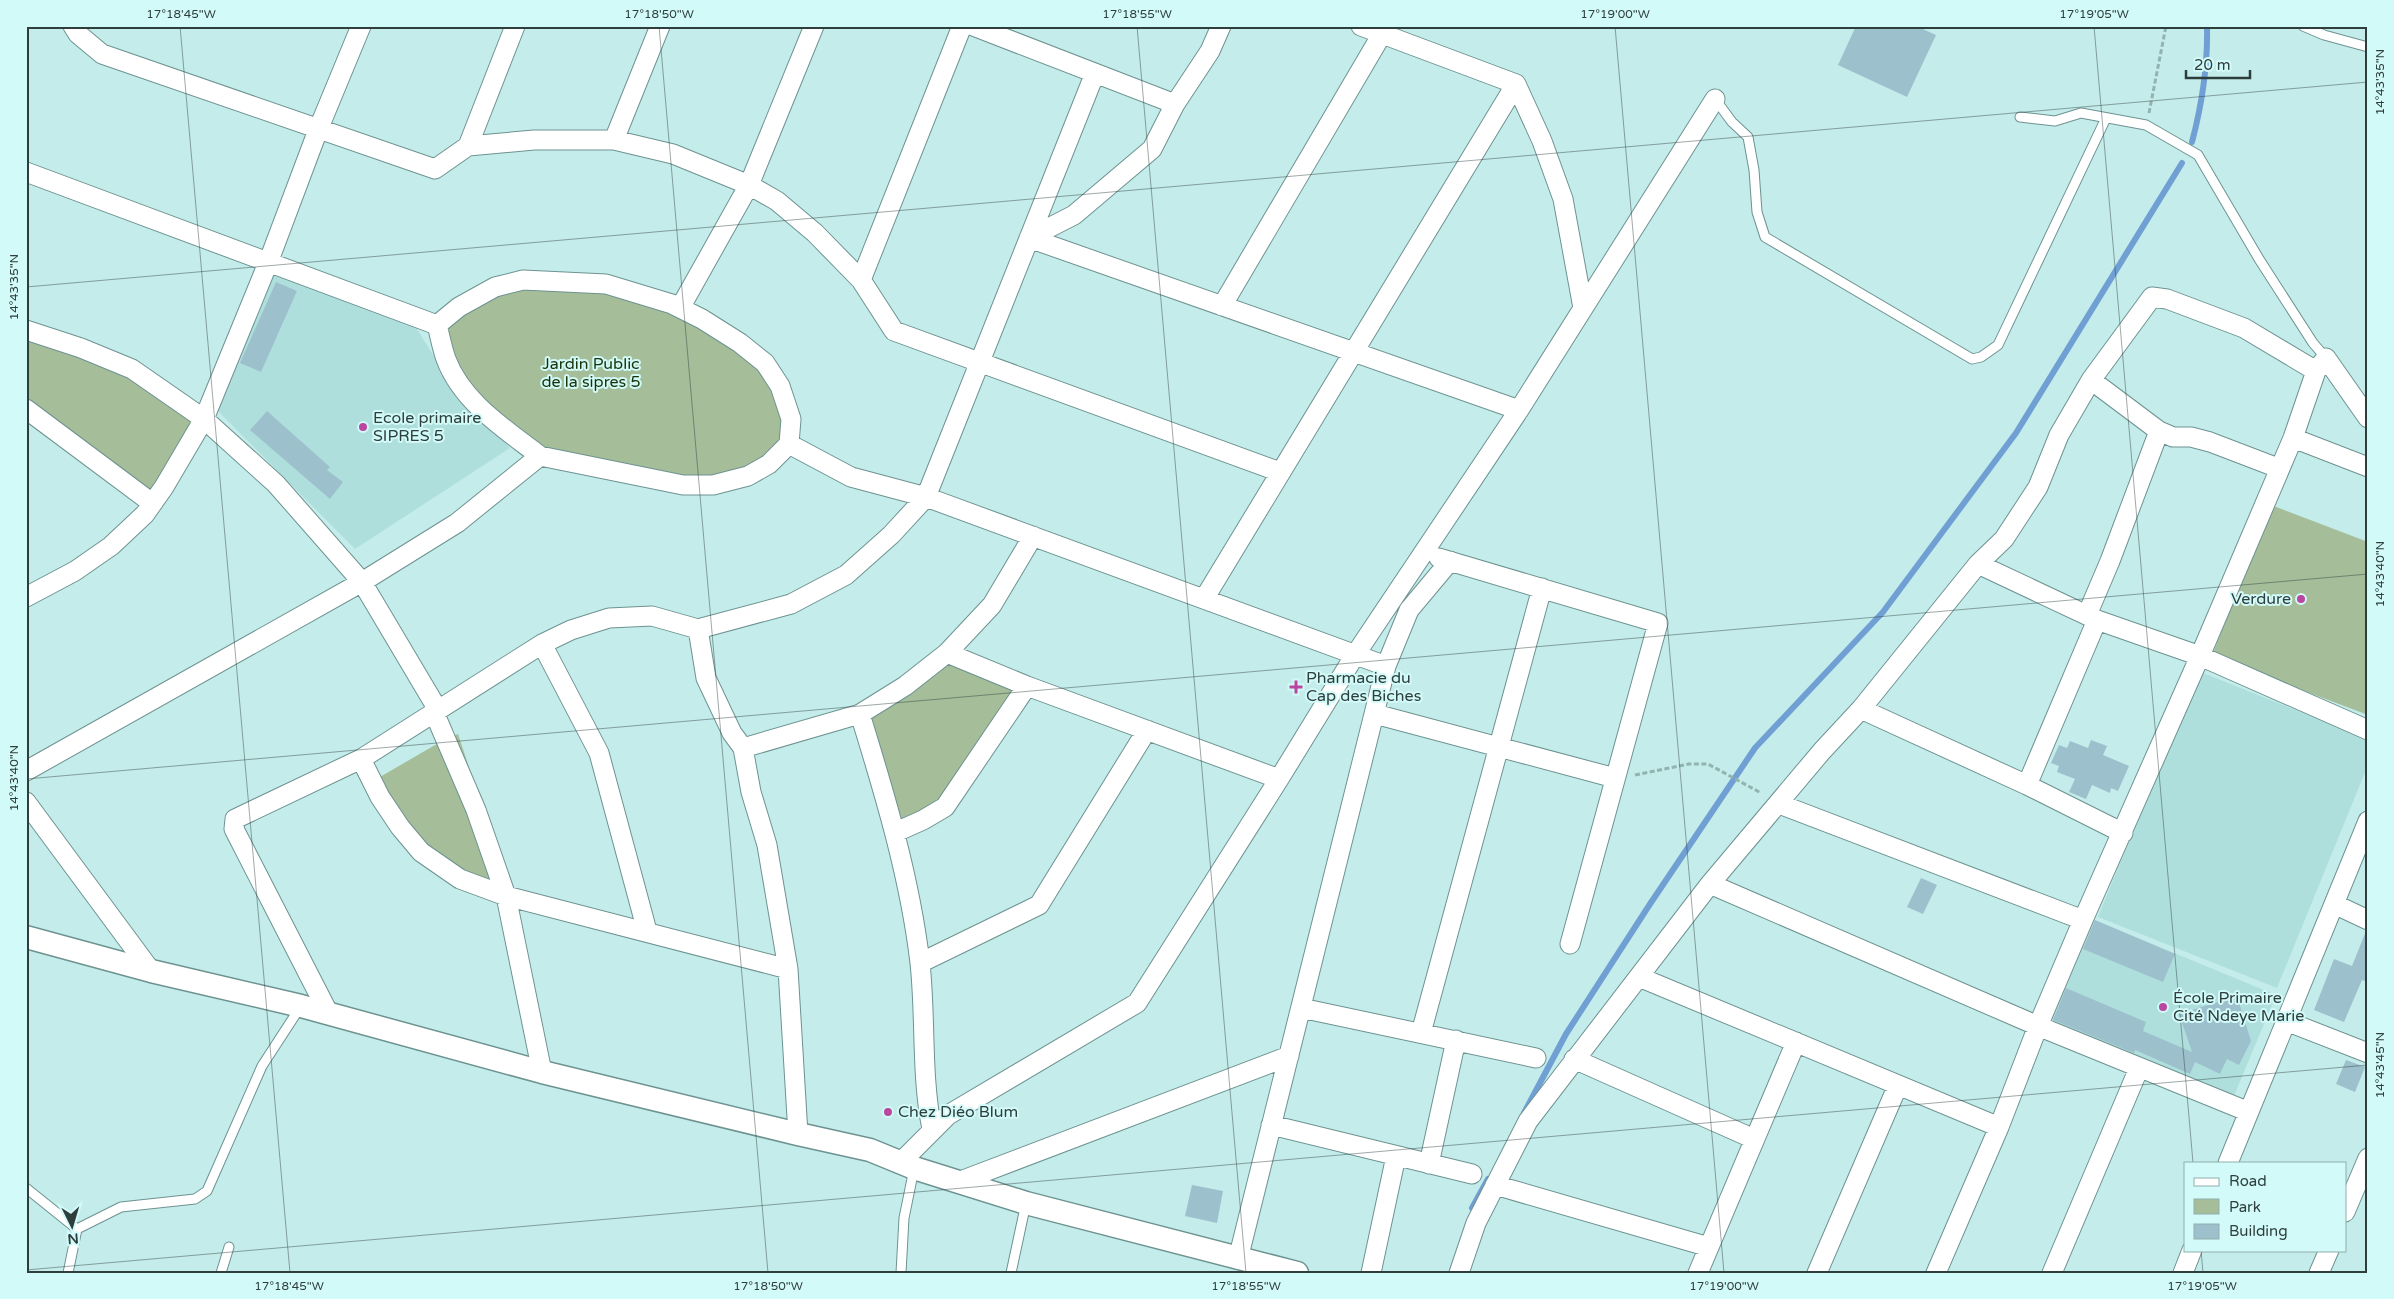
<svg xmlns="http://www.w3.org/2000/svg" width="2394" height="1299" viewBox="0 0 2394 1299" font-family="'Varela Round',sans-serif">
  <style>
    .built { fill: #afdfdd }
    .green { fill: #a5bd99 }
    .lines { fill: none; stroke-linecap: round; stroke-linejoin: round }
    .stream { stroke: #70a0d3; stroke-width: 6 }
    .building { fill: #9dc0cd }
    .service-casing { stroke: #6d9391; stroke-width: 11 }
    .minor-casing { stroke: #6d9391; stroke-width: 21 }
    .tertiary-casing { stroke: #6d9391; stroke-width: 25 }
    .path { stroke: #93b3b1; stroke-width: 3; stroke-dasharray: 5 2.5; stroke-linecap: butt }
    .service { stroke: #fff; stroke-width: 9 }
    .minor { stroke: #fff; stroke-width: 19 }
    .tertiary { stroke: #fff; stroke-width: 22 }
    .ticks { fill: none; stroke: #2e3e3d; stroke-width: 1; stroke-opacity: 0.45 }
    .poi-dot { fill: #ba46a0; stroke: #d1faf8; stroke-width: 2 }
    .labels { text-anchor: middle; dominant-baseline: central; stroke-width: 4; stroke-linejoin: round; paint-order: stroke }
    .park-label { font-size: 16px; fill: #193107; stroke: #d1faf8 }
    .poi-label { font-size: 16px; fill: #2e3e3d; stroke: #d1faf8; text-anchor: start }
    .neatline { fill: none; stroke: #2e3e3d; stroke-width: 2 }
    .ticks-label { font-size: 12px; text-anchor: middle; fill: #2e3e3d }
  </style>
  <rect width="100%" height="100%" fill="#c4ecea"/>
  <path class="built" d="M272,275L412,321L448,379L510,448L355,549L214,407Z
    M2198,671L2368,739V765L2277,988L2098,917Z
    M2092,919L2276,995L2234,1096L2049,1020Z"/>
  <path class="green" d="M605,280L741,340L782,396L787,444L745,476L682,488L542,455L466,392L444,324L497,291Z
    M26,332L130,370L200,415L149,501L26,410Z
    M2271,505L2368,542V715L2212,656Z
    M953,653L1018,683L941,803L899,829L863,715Z
    M458,734L510,891L461,875L422,849L373,781L442,741Z"/>
  <g class="lines">
    <path class="stream" d="M2192,142C2202,104 2208,66 2207,26
      M1524,1113L1566,1034L1650,904L1755,748L1883,612L2016,433L2182,163
      M1472,1208L1488,1179"/>
  </g>
  <path class="building" d="M1856,26H1916L1936,35L1907,97L1838,65Z
    M276,282L297,291L261,372L240,363Z
    M267,411L330,467L327,470L343,482L330,499L250,430Z
    M2091,740L2107,746L2103,755L2129,766L2118,791L2111,788L2110,793L2092,785L2086,799L2069,792L2075,779L2057,772L2059,766L2051,763L2059,745L2067,748L2070,741L2088,748Z
    M1921,878L1937,885L1923,914L1907,907Z
    M2095,920L2175,954L2163,982L2083,949Z
    M2366,931L2368,982L2362,980L2344,1022L2314,1010L2334,959L2352,966Z
    M2066,988L2146,1022L2143,1031L2192,1052L2179,1014L2237,996L2251,1041L2239,1065L2227,1059L2220,1074L2195,1062L2190,1074L2135,1050L2134,1053L2053,1020Z
    M2346,1060L2365,1067L2355,1092L2336,1084Z
    M1192,1185L1223,1191L1217,1223L1185,1216Z"/>
  <g class="lines">
    <g class="service-casing">
      <path id="service" d="M2303,26L2324,35L2368,47
        M1715,99L1732,122L1748,137L1754,170L1757,212L1765,237L1972,359L1981,357L1998,345L2106,118
        M2020,117L2055,121L2081,113L2146,125L2198,155L2259,259L2313,343L2326,358
        M26,1188L77,1229
        M68,1273L77,1229L121,1207L195,1199L207,1191L262,1066L301,1006
        M221,1273L229,1247
        M901,1273L904,1218L914,1169
        M1011,1273L1026,1203"/>
    </g>
    <g class="minor-casing">
      <path id="minor" d="M73,26L78,34L102,54L435,169L468,146L534,140H614L673,154L749,185L777,201L815,233L861,280L894,331L1280,472
        M973,26L1175,104
        M1361,26L1516,84L1542,141L1563,199L1583,308
        M614,140L660,26
        M468,146L515,26
        M26,172L437,325
        M1029,238L1519,410
        M1029,238L1074,215L1152,149L1175,104L1210,51L1221,26
        M861,280L962,26
        M1222,306L1382,34
        M680,308L749,185L814,26
        M437,325C440,336 442,348 446,359C462,402 505,429 540,456
        M26,330L81,348L132,369L204,419L276,484L362,582L438,710
        M2091,380L2159,431L2173,437H2191L2210,442L2278,468
        M26,409L152,503
        M2293,438L2368,467
        M789,444L851,477L926,497L1386,666
        M1439,558L1658,623L1570,944
        M1978,564L2097,620L2200,656L2368,730
        M26,597L75,571L111,546L145,514L164,487L204,419L268,263L318,130L361,26
        M1204,599L1516,84
        M2087,615L2110,561L2159,431
        M698,629L706,678L732,733L743,748L751,792L767,845L788,969L798,1134
        M542,644L599,753L647,931
        M947,653L1027,686L1279,779
        M1861,709L2027,785L2123,833
        M434,712L476,810L506,896L542,1072
        M860,714C885,795 910,878 920,963C926,1019 921,1075 932,1129
        M1375,714L1615,778
        M743,748L860,714L905,686L947,653L992,605L1033,536
        M361,759L380,797L400,827L421,852L460,879L506,896L788,969
        M26,771L362,582L457,523L540,456L683,485H713L748,476L769,464L789,444L791,419L780,386L765,363L740,343L702,319L672,304L606,284L523,280L495,287L459,307L437,325
        M2027,785L2097,620
        M26,802L151,971
        M1779,804L2083,920
        M896,832L923,820L945,807L1027,686
        M1710,884L2038,1026L2249,1112
        M2334,904L2368,920
        M920,963L1039,905L1147,730
        M1639,977L1999,1127
        M1301,1008L1536,1058
        M329,1014L234,829L235,819L361,759L542,644L571,630L609,618L652,616L698,629L791,604L846,575L891,535L926,497L1095,73
        M2286,1021L2368,1053
        M1421,1033L1542,588
        M1574,1059L1754,1139
        M1271,1125L1472,1174
        M901,1162L948,1115L1137,1003L1279,779L1355,655L1519,410L1715,99
        M2228,1163L2368,821
        M1429,1164L1456,1040
        M958,1182L1289,1056
        M1495,1185L1709,1247
        M2345,1212L2368,1158
        M1238,1259L1386,666L1409,610L1450,561
        M1371,1273L1396,1156
        M1459,1273L1476,1223L1528,1121L1710,884L1822,751L1861,709L1978,564L2004,539L2038,487L2059,435L2091,380L2152,297L2167,299L2244,328L2316,371
        M1698,1273L1796,1042
        M1817,1273L1898,1085
        M1936,1273L1999,1127L2038,1026L2083,920L2200,656L2293,438L2316,371L2326,358L2368,418
        M2052,1273L2139,1068
        M2183,1273L2192,1250
        M2319,1273L2329,1250"/>
    </g>
    <g class="tertiary-casing">
      <path id="tertiary" d="M26,937L151,971L301,1006L542,1072L798,1134L870,1150L914,1168L1026,1203L1297,1273"/>
    </g>
    <path class="path" d="M2149,113L2166,26
      M1635,775L1689,764H1708L1761,793"/>
    <use href="#service" class="service"/>
    <use href="#minor" class="minor"/>
    <use href="#tertiary" class="tertiary"/>
  </g>
  <path class="ticks" d="M180,26L290,1273M659,26L768,1273M1137,26L1246,1273M1615,26L1724,1273M2094,26L2193,1163M26,287L2368,82M26,779L2368,574M2201,1250L2203,1273M26,1270L2368,1065"/>
  <g class="poi-dot">
    <circle cx="363" cy="427" r="5"/>
    <circle cx="2301" cy="599" r="5"/>
    <path d="M1293.5 679.5h5v5h5v5h-5v5h-5v-5h-5v-5h5z"/>
    <circle cx="2163" cy="1007" r="5"/>
    <circle cx="888" cy="1112" r="5"/>
  </g>
  <g class="labels">
    <g class="park-label">
      <text x="591" y="364">Jardin Public<tspan x="591" dy="18">de la sipres 5</tspan></text>
    </g>
    <g class="poi-label">
      <text x="373" y="418">Ecole primaire<tspan x="373" dy="18">SIPRES 5</tspan></text>
      <text x="2291" y="599" text-anchor="end">Verdure</text>
      <text x="1306" y="678">Pharmacie du<tspan x="1306" dy="18">Cap des Biches</tspan></text>
      <text x="2173" y="998">École Primaire<tspan x="2173" dy="18">Cité Ndeye Marie</tspan></text>
      <text x="898" y="1112">Chez Diéo Blum</text>
    </g>
  </g>
  <rect width="2394" height="1299" fill="none" stroke="#d1faf8" stroke-width="55"/>
  <rect x="2184" y="1162" width="162" height="90" fill="#d1faf8" stroke="#90afad"/>
  <rect x="2194" y="1178" width="25" height="8" fill="#ffffff" stroke="#90afad"/>
  <text x="2229" y="1186" font-size="15" fill="#2e3e3d">Road</text>
  <rect x="2194" y="1199" width="25" height="15" fill="#a5bd99" stroke="#90afad"/>
  <text x="2229" y="1212" font-size="15" fill="#2e3e3d">Park</text>
  <rect x="2194" y="1224" width="25" height="15" fill="#9dc0cd" stroke="#90afad"/>
  <text x="2229" y="1236" font-size="15" fill="#2e3e3d">Building</text>
  <g transform="translate(72 1226) rotate(175)" stroke="#d1faf8" stroke-width="4" paint-order="stroke">
  <path d="M0-4L9 19L0 12L-9 19Z" fill="#2e3e3d"/>
  <text y="-8" font-size="14" font-weight="bold" text-anchor="middle" fill="#2e3e3d">N</text>
  </g>
  <path d="M2186 70v8h64v-8" fill="none" stroke="#2e3e3d" stroke-width="2.5"/>
  <text x="2194" y="70" font-size="15" fill="#2e3e3d" stroke="#d1faf8" stroke-width="4" paint-order="stroke">20 m</text>
  <rect x="28" y="28" width="2338" height="1244" class="neatline"/>
  <g class="ticks-label">
    <text x="181" y="18">17°18'45"W</text>
    <text x="659" y="18">17°18'50"W</text>
    <text x="1137" y="18">17°18'55"W</text>
    <text x="1615" y="18">17°19'00"W</text>
    <text x="2094" y="18">17°19'05"W</text>
    <text transform="translate(2380 82) rotate(-90)" y="4">14°43'35"N</text>
    <text transform="translate(14 287) rotate(-90)" y="4">14°43'35"N</text>
    <text transform="translate(2380 574) rotate(-90)" y="4">14°43'40"N</text>
    <text transform="translate(14 778) rotate(-90)" y="4">14°43'40"N</text>
    <text transform="translate(2380 1065) rotate(-90)" y="4">14°43'45"N</text>
    <text x="289" y="1290">17°18'45"W</text>
    <text x="768" y="1290">17°18'50"W</text>
    <text x="1246" y="1290">17°18'55"W</text>
    <text x="1724" y="1290">17°19'00"W</text>
    <text x="2202" y="1290">17°19'05"W</text>
  </g>
</svg>
